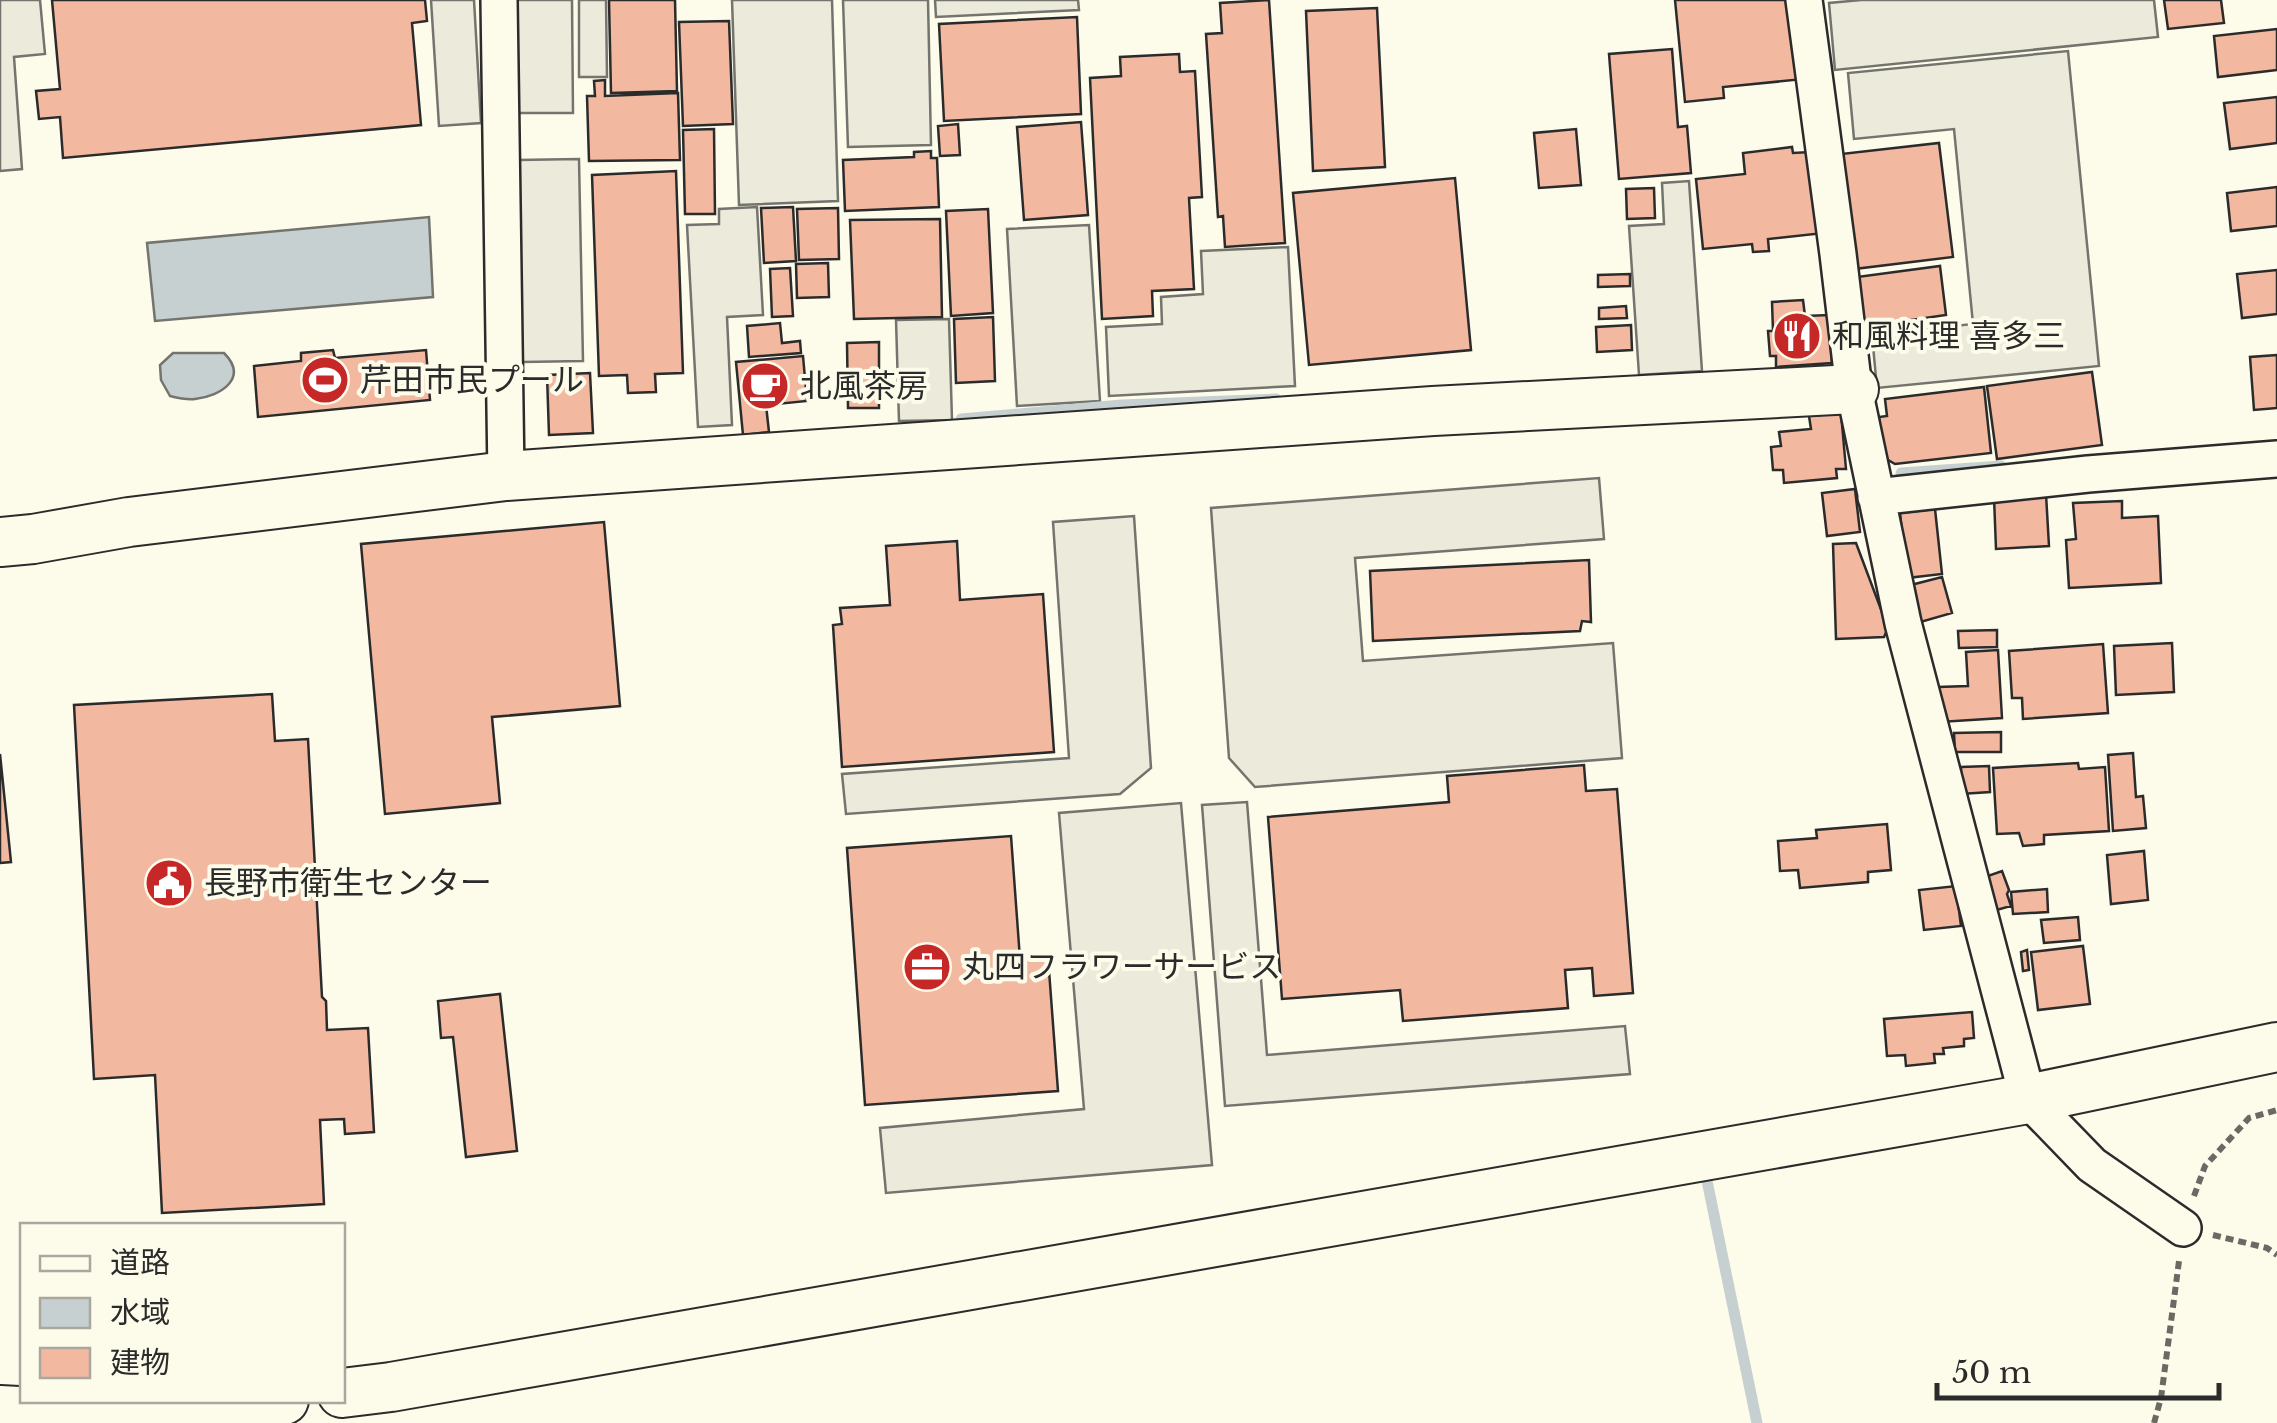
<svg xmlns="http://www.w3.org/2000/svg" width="2277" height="1423" viewBox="0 0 2277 1423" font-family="'Libre Baskerville','Noto Sans JP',serif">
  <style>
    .parking { fill: #eceadb; stroke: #74746e; stroke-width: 2.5 }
    .water { fill: #c7d0d0; stroke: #74746e; stroke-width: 2.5 }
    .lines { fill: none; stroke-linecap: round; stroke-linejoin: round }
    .stream { stroke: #c7d0d0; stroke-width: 11 }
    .building { fill: #f2b8a0; stroke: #2b2b2b; stroke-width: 2.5 }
    .street-casing { stroke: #2b2b2b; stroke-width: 40 }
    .secondary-casing { stroke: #2b2b2b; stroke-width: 52 }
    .path { stroke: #6a6964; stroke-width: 6; stroke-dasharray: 8 5; stroke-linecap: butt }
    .street { stroke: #fdfbea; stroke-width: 35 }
    .secondary { stroke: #fdfbea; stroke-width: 48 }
    .labels { text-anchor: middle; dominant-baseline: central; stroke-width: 8; stroke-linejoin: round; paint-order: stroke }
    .poi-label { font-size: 32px; fill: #2b2b2b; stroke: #fdfbea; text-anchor: start }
  </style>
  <rect width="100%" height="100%" fill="#fdfbea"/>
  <path class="parking" d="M0,0H40L45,54L14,57L22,169L0,171Z
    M431,0H474L481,123L439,126Z
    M509,0H572L573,113H511Z
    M579,0H606L607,77H579Z
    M732,0H832L838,201L739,205Z
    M843,0H928L931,145L848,147Z
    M935,0H1078L1079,10L936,17Z
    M1861,0H2154L2158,37L1835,70L1829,3Z
    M2068,51L2099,366L1877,388L1872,335L1973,324L1954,129L1854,139L1848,73Z
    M579,159L583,361L522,362L518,160Z
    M1689,181L1702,371L1639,375L1629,226L1664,224L1662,183Z
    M757,207L763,315L727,317L732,425L698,427L687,225L719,224V209Z
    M1089,225L1100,401L1017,406L1007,229Z
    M1288,247L1295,386L1109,396L1106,327L1162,324L1161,297L1203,294L1201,251Z
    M949,319L952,420L899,421L896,320Z
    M1599,478L1604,539L1355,558L1363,661L1613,643L1622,758L1255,787L1229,758L1211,508Z
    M1134,516L1151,768L1120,794L846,814L842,774L1069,758L1053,522Z
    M1247,802L1267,1055L1625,1026L1630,1074L1225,1106L1202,805Z
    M1181,803L1212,1165L886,1193L880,1128L1084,1109L1059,813Z"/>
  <path class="water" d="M429,217L433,297L155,321L147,243Z
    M173,353H224C249,378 221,396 195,399C187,400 178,398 170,396L161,380L160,365Z"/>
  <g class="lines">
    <path class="stream" d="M961,419L1122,405L1276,399
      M1901,473L2001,466
      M1706,1176L1757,1423"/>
  </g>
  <path class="building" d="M52,0H425L427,21L412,23L421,125L63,158L60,117L39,119L36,91L60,89Z
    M609,0H675L677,91L611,93Z
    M1269,0L1285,243L1225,247L1223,216L1218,217L1206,34L1222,33L1220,3Z
    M1675,0H1796L1804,79L1723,87L1724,98L1685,102Z
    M2164,0H2221L2224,23L2168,29Z
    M1377,8L1385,167L1313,171L1306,11Z
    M1077,17L1081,114L944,121L939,24Z
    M729,21L733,124L683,126L679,22Z
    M2277,29V70L2218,77L2214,36Z
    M1672,49L1678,127L1687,126L1691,173L1619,179L1609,54Z
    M1179,54L1180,72L1195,71L1202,197L1189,198L1194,289L1152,291L1153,316L1102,319L1090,78L1121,76L1120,57Z
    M605,80V96L678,93L680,160L589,161L587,96H595L594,81Z
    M2277,97V143L2230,149L2224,103Z
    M1081,122L1088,215L1024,220L1017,127Z
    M958,124L960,155L940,156L938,126Z
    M714,129L715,214H685L683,130Z
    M1576,129L1581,185L1539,188L1534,133Z
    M1939,143L1953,257L1854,269L1841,154Z
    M1792,147L1793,153L1810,152L1824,233L1768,239L1769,251L1753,252L1752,244L1703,249L1696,179L1745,174L1743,153Z
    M931,151V158H937L939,207L845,211L843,160L914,157V152Z
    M676,171L683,373L655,374L656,392L628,393L627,375L599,376L592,175Z
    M1455,178L1471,350L1309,365L1293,193Z
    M2277,187V226L2231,231L2227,193Z
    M1654,188L1655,218L1627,219L1626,189Z
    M793,207L796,261L764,263L761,208Z
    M838,208L839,259L799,260L797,209Z
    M988,209L993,313L951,316L946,211Z
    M940,219L942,317L854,319L850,220Z
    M828,263L829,297L797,298L796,264Z
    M1940,266L1946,315L1863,327L1857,277Z
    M790,268L793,316L772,317L770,269Z
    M2277,270V314L2242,318L2237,274Z
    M1630,274V286L1598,287V275Z
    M1803,300L1805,316L1829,315L1832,363L1776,367V356H1770L1768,331H1773L1772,302Z
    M1626,306L1627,318L1599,319V308Z
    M993,317L995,381L956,383L954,319Z
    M780,323L782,343L800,341L801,353L749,357L747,326Z
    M1631,325L1632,350L1597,352L1596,327Z
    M879,342V408H848L847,343Z
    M333,350L335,358L426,350L430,400L258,417L254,366L301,361V353Z
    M2277,355V408L2254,410L2250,357Z
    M803,356L807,401L766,405L769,432L743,435L736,362Z
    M2092,372L2102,445L1997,459L1987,386Z
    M590,373L593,433L549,435L547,375Z
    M1984,387L1991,453L1895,464L1883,457L1879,417L1887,416L1885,399Z
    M1841,413L1846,469H1836L1837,478L1784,483L1783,470H1773L1771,447L1781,446L1779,432L1811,429L1809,416Z
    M1855,489L1860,532L1827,536L1822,493Z
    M2046,494L2049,546L1996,549L1994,497Z
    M2122,501V518L2158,516L2161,583L2069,588L2066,540L2076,539L2073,503Z
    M1935,509L1942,574L1907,578L1900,513Z
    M604,522L620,706L492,717L500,803L385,814L361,544Z
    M957,541L960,600L1043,594L1054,752L842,767L833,625L842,624L840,608L890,605L886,546Z
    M1856,543L1888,628L1884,637L1836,639L1833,544Z
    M1589,560L1591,622L1582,621L1580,631L1373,641L1370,571Z
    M1942,577L1952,613L1917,623L1907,586Z
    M1997,630V647L1959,648L1958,631Z
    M2172,643L2174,692L2116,695L2114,646Z
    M2103,644L2108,713L2023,719L2022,698H2012L2009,651Z
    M1998,650L2002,718L1940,722L1938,687L1968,686L1966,652Z
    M272,694L275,741L308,739L322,997L326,1001L327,1030L368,1028L374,1132L345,1134L344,1119L320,1120L324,1204L162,1213L155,1075L94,1079L74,705Z
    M2001,732V752H1955L1954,733Z
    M2133,753L2136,797L2143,796L2146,828L2113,831L2108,755Z
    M0,754L11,862L0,863Z
    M2078,763L2079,769L2105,767L2109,831L2044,835V844L2023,846L2019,833L1997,834L1993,768Z
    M1584,765L1586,791L1617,789L1633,993L1594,996L1592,968L1565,970L1568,1008L1403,1021L1400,990L1282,999L1268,817L1449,802L1447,776Z
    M1989,766L1990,792L1961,794V767Z
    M1887,824L1891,870L1868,872V882L1800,888L1798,870L1780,871L1778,841L1817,838L1816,830Z
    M1011,836L1020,959L1048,957L1058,1091L865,1105L847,848Z
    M2144,851L2148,900L2111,904L2107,855Z
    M2002,871L2009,890L2007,894L2011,906L1993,911L1982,878Z
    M1956,886L1961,926L1924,930L1919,890Z
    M2047,889L2048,912L2013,914L2011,892Z
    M2078,917L2080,940L2044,943L2041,920Z
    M2083,946L2090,1004L2038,1010L2031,952Z
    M2027,950L2029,970L2023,971L2021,952Z
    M500,994L517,1151L466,1157L453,1037L441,1038L438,1001Z
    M1972,1012L1974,1038L1964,1039V1046L1943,1048L1944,1054H1934L1935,1063L1906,1066L1905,1055L1887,1056L1884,1019Z"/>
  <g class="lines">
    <g class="street-casing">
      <path id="street" d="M499,0L506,476
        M1804,0L1838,254L1854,389L1903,623L2028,1099L2092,1165L2183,1228
        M1876,497L2088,474L2277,459"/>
    </g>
    <g class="secondary-casing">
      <path id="secondary" d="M0,542L33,539L129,522L506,476L1433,411L1854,389
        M342,1393L391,1387L2028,1099L2277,1047
        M0,1410L110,1416L205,1410L284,1400"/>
    </g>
    <path class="path" d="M2194,1196L2205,1166L2249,1118L2277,1110
      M2213,1235L2267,1248L2277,1255
      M2154,1423L2161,1398L2179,1261"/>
    <use href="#street" class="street"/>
    <use href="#secondary" class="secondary"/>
  </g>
  <defs>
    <g id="restaurant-disc" transform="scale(2.5)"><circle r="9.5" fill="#c62828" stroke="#fdfbea"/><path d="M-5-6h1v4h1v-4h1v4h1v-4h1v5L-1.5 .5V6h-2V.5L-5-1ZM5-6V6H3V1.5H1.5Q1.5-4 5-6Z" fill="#fff"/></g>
    <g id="stadium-disc" transform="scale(2.5)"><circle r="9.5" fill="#c62828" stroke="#fdfbea"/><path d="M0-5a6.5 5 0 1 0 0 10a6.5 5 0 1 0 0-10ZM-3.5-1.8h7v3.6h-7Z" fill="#fff"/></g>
    <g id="cafe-disc" transform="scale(2.5)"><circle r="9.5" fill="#c62828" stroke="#fdfbea"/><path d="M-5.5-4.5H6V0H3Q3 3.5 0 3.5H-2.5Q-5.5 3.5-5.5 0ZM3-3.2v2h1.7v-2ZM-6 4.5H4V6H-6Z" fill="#fff"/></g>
    <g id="civic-disc" transform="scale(2.5)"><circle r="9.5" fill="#c62828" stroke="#fdfbea"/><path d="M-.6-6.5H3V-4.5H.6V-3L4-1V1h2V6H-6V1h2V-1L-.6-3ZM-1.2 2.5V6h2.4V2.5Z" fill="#fff"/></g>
    <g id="office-disc" transform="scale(2.5)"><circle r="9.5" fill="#c62828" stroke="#fdfbea"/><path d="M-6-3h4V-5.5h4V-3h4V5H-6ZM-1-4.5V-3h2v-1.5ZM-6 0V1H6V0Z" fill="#fff"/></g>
  </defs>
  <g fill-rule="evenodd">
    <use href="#restaurant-disc" x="1797" y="336"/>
    <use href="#stadium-disc" x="325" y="380"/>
    <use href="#cafe-disc" x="765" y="386"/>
    <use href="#civic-disc" x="169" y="883"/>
    <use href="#office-disc" x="927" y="967"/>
  </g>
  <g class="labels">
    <g class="poi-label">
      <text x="1832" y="336">和風料理 喜多三</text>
      <text x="360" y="380">芹田市民プール</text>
      <text x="800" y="386">北風茶房</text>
      <text x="204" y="883">長野市衛生センター</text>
      <text x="962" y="967">丸四フラワーサービス</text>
    </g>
  </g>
  <rect x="20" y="1223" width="325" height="180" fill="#fdfbea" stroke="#a9a89e" stroke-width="2.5"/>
  <rect x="40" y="1256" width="50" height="15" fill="#fdfbea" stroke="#a9a89e" stroke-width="2.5"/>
  <text x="110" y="1273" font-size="30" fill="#2b2b2b">道路</text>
  <rect x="40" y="1298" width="50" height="30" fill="#c7d0d0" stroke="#a9a89e" stroke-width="2.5"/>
  <text x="110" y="1323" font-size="30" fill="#2b2b2b">水域</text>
  <rect x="40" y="1348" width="50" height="30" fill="#f2b8a0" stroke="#a9a89e" stroke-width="2.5"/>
  <text x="110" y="1373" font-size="30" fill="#2b2b2b">建物</text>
  <path d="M1937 1383v15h282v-15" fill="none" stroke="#2b2b2b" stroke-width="5"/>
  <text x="1952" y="1383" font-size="30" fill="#2b2b2b" stroke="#fdfbea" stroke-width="8" paint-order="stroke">50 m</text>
</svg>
